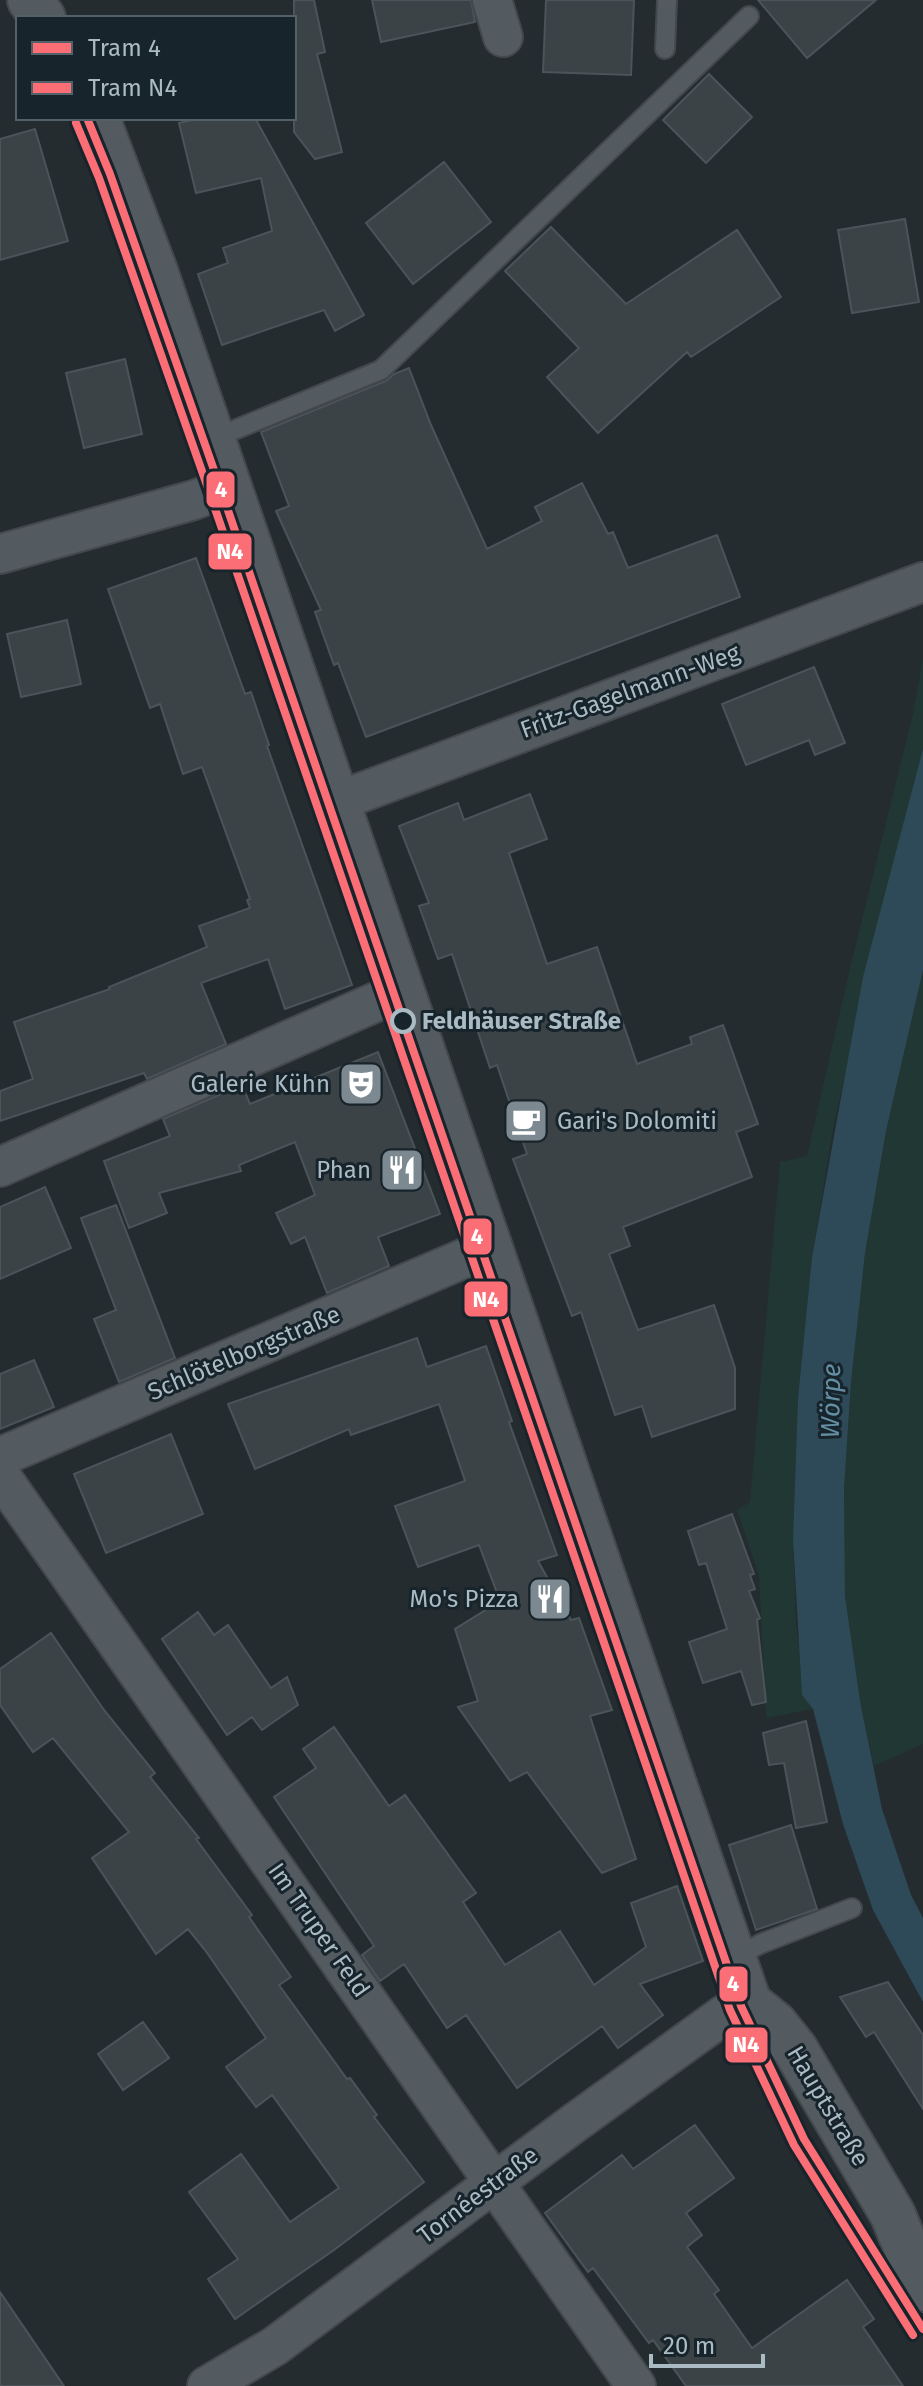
<svg xmlns="http://www.w3.org/2000/svg" width="923" height="2386" viewBox="0 0 923 2386" font-family="'Fira Sans',sans-serif">
  <style>
    .green { fill: #213734 }
    .water { fill: #2e4958 }
    .building { fill: #3c4347; stroke: #4b5459; stroke-width: 2 }
    .lines { fill: none; stroke-linecap: round; stroke-linejoin: round }
    .service-casing { stroke: #42484b; stroke-width: 22 }
    .minor-casing { stroke: #42484b; stroke-width: 42 }
    .tertiary-casing { stroke: #42484b; stroke-width: 48 }
    .service { stroke: #535a60; stroke-width: 18 }
    .minor { stroke: #535a60; stroke-width: 38 }
    .tertiary { stroke: #535a60; stroke-width: 44 }
    .tram-1-casing { stroke: #18242b; stroke-width: 14 }
    .tram-2-casing { stroke: #18242b; stroke-width: 14 }
    .tram-1 { stroke: #fb6e76; stroke-width: 8 }
    .tram-2 { stroke: #fb6e76; stroke-width: 8 }
    .stop-dot { fill: #18242b; stroke: #abbbc4; stroke-width: 4 }
    .labels { text-anchor: middle; dominant-baseline: central; stroke-width: 6; stroke-linejoin: round; paint-order: stroke }
    .street-label { font-size: 24px; fill: #abbbc4; stroke: #18242b }
    .stop-label { font-size: 24px; font-weight: bold; fill: #abbbc4; stroke: #18242b; text-anchor: start }
    .poi-label { font-size: 24px; fill: #abbbc4; stroke: #18242b; text-anchor: end }
    .water-label { font-size: 26px; font-style: italic; fill: #638fa5; stroke: #18242b }
    .line-badge { stroke: #18242b; stroke-width: 3 }
    .badge-label { font-size: 22px; text-anchor: middle; font-weight: bold; fill: #fff }
  </style>
  <rect width="100%" height="100%" fill="#242c30"/>
  <path class="green" d="M923,658V749L834,1123L812,1257L798,1398L793,1539L796,1626L809,1705L813,1709L766,1718L759,1575L737,1510L750,1502L780,1162L807,1156L851,964L913,714Z
    M923,970V1744L874,1766L860,1701L845,1596L844,1489L851,1382L865,1253L886,1131Z"/>
  <path class="water" d="M923,749V970L886,1131L865,1253L851,1382L844,1489L845,1596L860,1701L882,1809L911,1895L923,1918V2002L873,1910L843,1824L813,1709L802,1695L793,1539L798,1398L812,1257L863,977Z"/>
  <path class="building" d="M294,0H314L325,52L317,54L342,152L315,159L294,132Z
    M372,0H471L475,22L381,42Z
    M546,0H634L631,75L543,72Z
    M758,0H876L807,58Z
    M709,74L752,117L706,163L663,120Z
    M201,118H255L364,315L335,331L324,310L222,345L198,274L228,263L223,248L272,231L261,178L196,193L179,123Z
    M35,129L68,241L0,260V139Z
    M444,162L491,222L413,284L366,223Z
    M905,219L919,302L852,313L838,230Z
    M551,227L626,304L737,230L781,297L691,357L687,352L598,433L547,377L579,348L505,271Z
    M125,359L142,434L84,448L66,373Z
    M409,368L431,425L487,549L542,521L535,507L582,483L608,534L613,532L628,568L717,535L740,597L366,737L338,663L334,665L315,612L321,610L276,511L289,506L261,432L386,381L394,374Z
    M196,558L245,694L251,692L269,745L267,746L352,985L285,1009L268,959L201,983L226,1044L147,1079L144,1073L0,1121V1091L33,1079L14,1022L110,989L109,987L207,947L199,926L250,908L247,900L250,899L202,767L183,774L160,704L150,708L108,589Z
    M67,620L81,684L21,697L7,634Z
    M814,667L845,743L815,755L809,740L746,765L722,704Z
    M530,794L547,839L509,853L547,964L597,947L637,1064L692,1044L690,1037L723,1025L758,1124L736,1132L752,1177L623,1227L630,1246L609,1254L638,1330L714,1305L735,1368V1409L652,1437L642,1406L615,1415L581,1312L572,1316L513,1159L527,1154L497,1065L490,1068L452,954L438,959L419,906L429,903L399,826L458,803L464,820Z
    M378,1052L440,1214L378,1237L389,1266L327,1293L305,1237L291,1244L276,1213L315,1195L295,1142L239,1165L241,1171L159,1193L167,1213L129,1228L104,1161L170,1136L163,1119L242,1085L250,1104Z
    M45,1187L71,1248L0,1279V1207Z
    M116,1205L175,1358L119,1382L94,1319L116,1310L81,1218Z
    M417,1338L427,1367L486,1346L512,1421L509,1422L557,1555L538,1561L571,1620L579,1618L612,1710L590,1716L636,1859L602,1873L527,1772L510,1781L458,1707L478,1701L455,1629L500,1601L479,1545L418,1567L395,1506L465,1481L439,1404L351,1435L349,1429L255,1469L228,1404Z
    M34,1360L54,1407L0,1429V1374Z
    M171,1434L203,1514L106,1553L74,1474Z
    M732,1514L754,1574L750,1575L755,1589L749,1591L760,1618L757,1620L766,1702L752,1705L741,1671L703,1683L689,1642L727,1629L706,1563L699,1565L688,1531Z
    M198,1612L214,1635L228,1625L271,1688L287,1677L298,1705L262,1730L252,1717L227,1735L162,1639Z
    M51,1633L104,1710L155,1773L150,1777L199,1838L196,1839L252,1915L249,1917L291,1977L279,1985L347,2079L350,2078L377,2115L374,2117L424,2182L334,2250L235,2319L208,2279L238,2259L189,2192L241,2154L290,2222L339,2188L272,2095L256,2107L226,2067L266,2038L205,1950L188,1929L156,1954L92,1858L129,1832L53,1738L33,1752L0,1705V1669Z
    M806,1721L827,1822L796,1828L784,1763L769,1765L763,1733Z
    M334,1727L389,1806L405,1795L455,1864L476,1893L463,1902L505,1965L560,1931L594,1985L646,1947L631,1903L677,1886L703,1961L640,1984L663,2015L618,2048L602,2026L517,2088L466,2015L447,2028L404,1964L380,1981L362,1955L374,1946L274,1797L316,1768L303,1749Z
    M791,1825L817,1909L756,1930L729,1845Z
    M888,1982L923,2035V2109L874,2032L866,2037L840,1997Z
    M143,2022L169,2058L123,2090L98,2054Z
    M695,2125L734,2178L686,2213L702,2235L687,2247L719,2290L714,2294L752,2348L847,2280L874,2319L863,2327L903,2386H686L653,2340L649,2343L593,2268L588,2272L545,2213L622,2155L633,2169Z
    M0,2292L64,2386H0Z"/>
  <g class="lines">
    <g class="service-casing">
      <path id="service" d="M665,49L667,0
        M212,439L381,370L749,16
        M733,1959L760,1944L852,1908"/>
    </g>
    <g class="minor-casing">
      <path id="minor" d="M492,0L503,37
        M0,554L194,500L228,487
        M336,802L923,582
        M0,1167L401,991
        M0,1457L465,1258L490,1251
        M0,1475L636,2386
        M207,2386L275,2346L573,2124L725,2014L749,2003"/>
    </g>
    <g class="tertiary-casing">
      <path id="tertiary" d="M30,0L43,18
        M97,118L155,271L749,2003L775,2024L795,2049L893,2215L923,2289"/>
    </g>
    <use href="#service" class="service"/>
    <use href="#minor" class="minor"/>
    <use href="#tertiary" class="tertiary"/>
    <g class="tram-1-casing">
      <path id="tram-1" d="M87,118L110,174L221,490L741,2006L804,2139L923,2329"/>
    </g>
    <g class="tram-2-casing">
      <path id="tram-2" d="M76,123L99,178L210,494L730,2010L794,2145L913,2335"/>
    </g>
    <use href="#tram-1" class="tram-1"/>
    <use href="#tram-2" class="tram-2"/>
  </g>
  <defs>
    <g id="theatre-square" transform="scale(2.3)"><rect x="-9" y="-9" width="18" height="18" rx="4" fill="#7c8990" stroke="#18242b"/><path d="M-5-5.5Q0-4 5-5.5V0Q5 5 0 6Q-5 5-5 0ZM-3.3-2.5H-1v1.5H-3.3ZM1-2.5H3.3v1.5H1ZM-2.8 1Q0 5.5 2.8 1Z" fill="#fff"/></g>
    <g id="cafe-square" transform="scale(2.3)"><rect x="-9" y="-9" width="18" height="18" rx="4" fill="#7c8990" stroke="#18242b"/><path d="M-5.5-4.5H6V0H3Q3 3.5 0 3.5H-2.5Q-5.5 3.5-5.5 0ZM3-3.2v2h1.7v-2ZM-6 4.5H4V6H-6Z" fill="#fff"/></g>
    <g id="restaurant-square" transform="scale(2.3)"><rect x="-9" y="-9" width="18" height="18" rx="4" fill="#7c8990" stroke="#18242b"/><path d="M-5-6h1v4h1v-4h1v4h1v-4h1v5L-1.5 .5V6h-2V.5L-5-1ZM5-6V6H3V1.5H1.5Q1.5-4 5-6Z" fill="#fff"/></g>
  </defs>
  <g fill-rule="evenodd">
    <use href="#theatre-square" x="361" y="1084"/>
    <use href="#cafe-square" x="526" y="1121"/>
    <use href="#restaurant-square" x="402" y="1170"/>
    <use href="#restaurant-square" x="550" y="1599"/>
  </g>
  <circle class="stop-dot" cx="403" cy="1021" r="11"/>
  <g class="labels">
    <g class="street-label">
      <text transform="translate(630 691) rotate(-20)">Fritz-Gagelmann-Weg</text>
      <text transform="translate(244 1353) rotate(-23)">Schlötelborgstraße</text>
      <text transform="translate(319 1930) rotate(55)">Im Truper Feld</text>
      <text transform="translate(828 2106) rotate(59)">Hauptstraße</text>
      <text transform="translate(478 2195) rotate(-37)">Tornéestraße</text>
    </g>
    <g class="stop-label">
      <text x="422" y="1021">Feldhäuser Straße</text>
    </g>
    <g class="poi-label">
      <text x="330" y="1084">Galerie Kühn</text>
      <text x="557" y="1121" text-anchor="start">Gari's Dolomiti</text>
      <text x="371" y="1170">Phan</text>
      <text x="519" y="1599">Mo's Pizza</text>
    </g>
    <g class="water-label">
      <text transform="translate(831 1401) rotate(-89)">Wörpe</text>
    </g>
  </g>
  <g class="line-badge">
    <rect x="205" y="470" width="31" height="39" rx="8" fill="#fb6e76"/>
    <rect x="207" y="532" width="46" height="39" rx="8" fill="#fb6e76"/>
    <rect x="462" y="1217" width="31" height="39" rx="8" fill="#fb6e76"/>
    <rect x="463" y="1280" width="46" height="38" rx="8" fill="#fb6e76"/>
    <rect x="718" y="1965" width="31" height="38" rx="8" fill="#fb6e76"/>
    <rect x="724" y="2026" width="45" height="38" rx="8" fill="#fb6e76"/>
  </g>
  <g class="badge-label">
    <text x="221" y="497">4</text>
    <text x="230" y="559">N4</text>
    <text x="477" y="1244">4</text>
    <text x="486" y="1307">N4</text>
    <text x="733" y="1991">4</text>
    <text x="746" y="2052">N4</text>
  </g>
  <rect x="16" y="16" width="280" height="104" fill="#18242b" stroke="#536068" stroke-width="2"/>
  <rect x="32" y="42" width="40" height="12" fill="#fb6e76" stroke="#536068" stroke-width="2"/>
  <text x="88" y="56" font-size="24" fill="#abbbc4">Tram 4</text>
  <rect x="32" y="82" width="40" height="12" fill="#fb6e76" stroke="#536068" stroke-width="2"/>
  <text x="88" y="96" font-size="24" fill="#abbbc4">Tram N4</text>
  <path d="M651 2354v12h112v-12" fill="none" stroke="#abbbc4" stroke-width="4"/>
  <text x="663" y="2354" font-size="24" fill="#abbbc4" stroke="#18242b" stroke-width="6" paint-order="stroke">20 m</text>
</svg>
